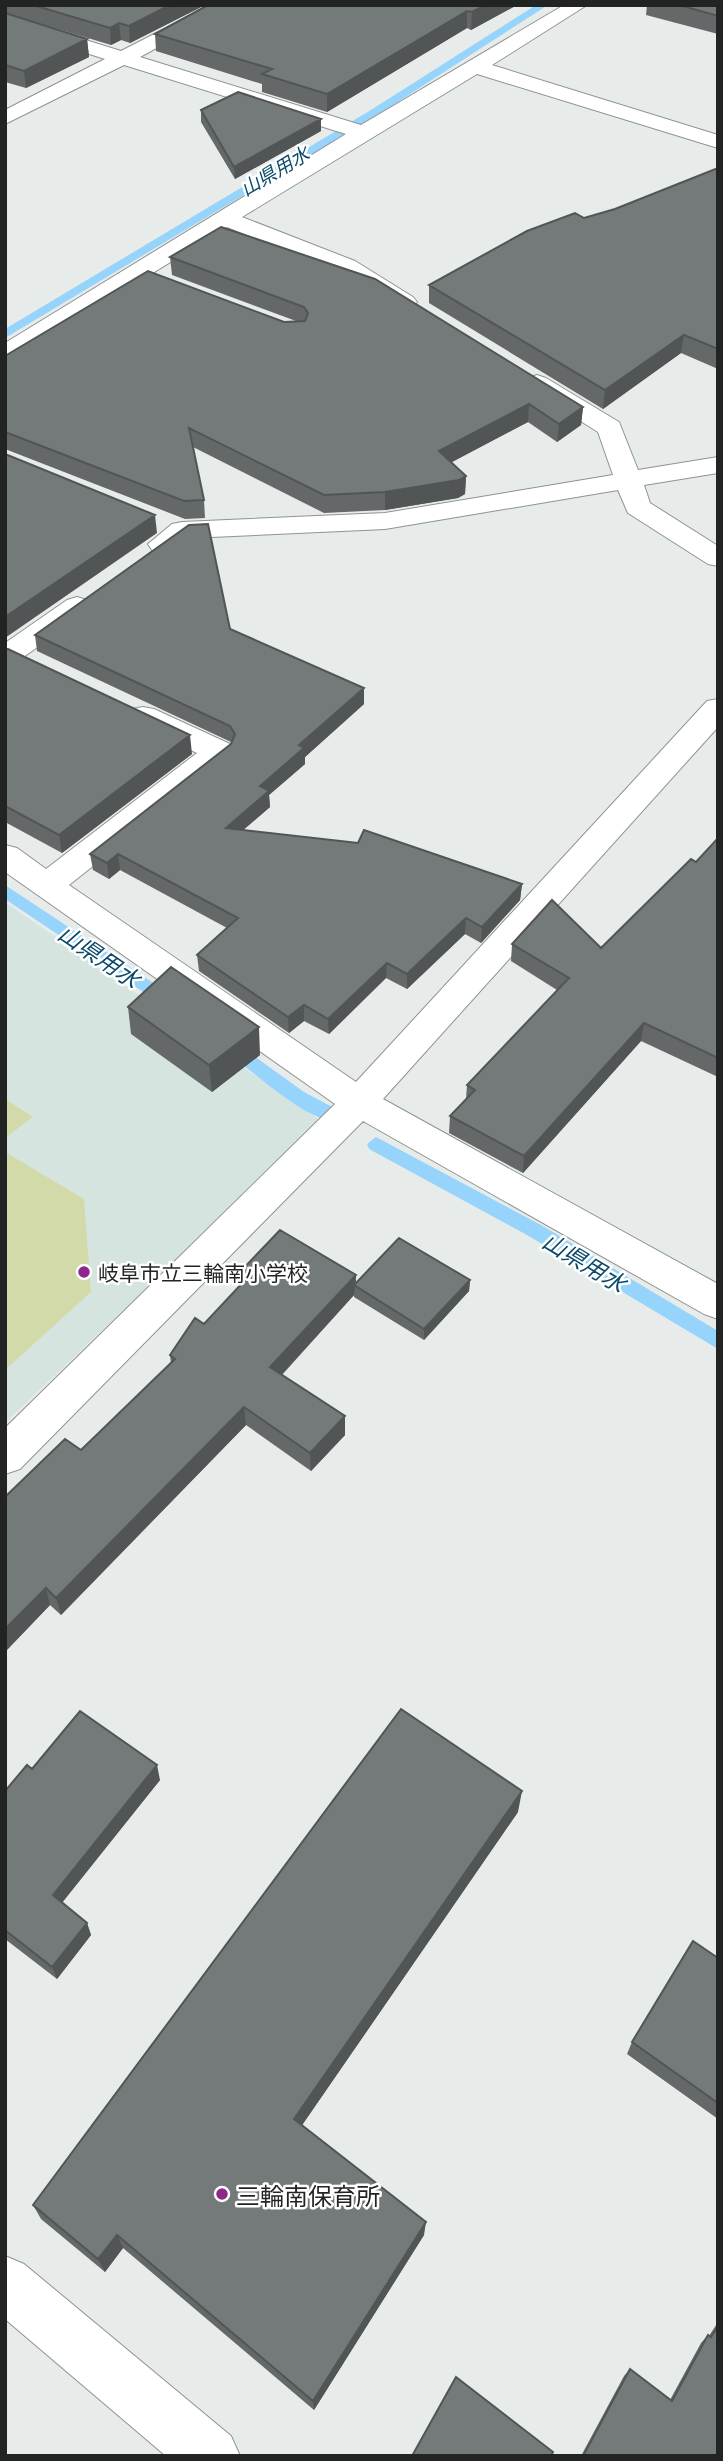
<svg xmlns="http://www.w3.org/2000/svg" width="723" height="2461" viewBox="0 0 723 2461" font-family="Georgia,'Noto Sans JP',serif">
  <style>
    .built { fill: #d6e4e0 }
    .green { fill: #d3daa9 }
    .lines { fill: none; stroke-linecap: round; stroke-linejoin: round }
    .stream { fill: #97d4fb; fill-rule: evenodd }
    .minor-casing { stroke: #8e9391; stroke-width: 2 }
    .minor { fill: #fff; fill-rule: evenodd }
    .wall { fill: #646868 }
    .shaded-wall { fill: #515555 }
    .building { fill: #747979; stroke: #515555; stroke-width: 2 }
    .poi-dot { fill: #8e268b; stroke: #fff; stroke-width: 2.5 }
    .labels { text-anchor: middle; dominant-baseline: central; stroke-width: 5; stroke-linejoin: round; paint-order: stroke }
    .far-water-label { font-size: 19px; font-style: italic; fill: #0b4a6a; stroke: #fff }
    .poi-label { font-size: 21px; fill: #222423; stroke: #fff; text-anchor: start }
    .water-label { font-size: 23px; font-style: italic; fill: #0b4a6a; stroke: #fff }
    .near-poi-label { font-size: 24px; fill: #222423; stroke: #fff; text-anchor: start }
  </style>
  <rect width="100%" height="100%" fill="#e7eceb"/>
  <path class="built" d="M5,902L321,1121L5,1423Z"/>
  <path class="green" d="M5,1099L33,1117L5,1138Z
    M5,1152L84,1199L91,1292L5,1370Z"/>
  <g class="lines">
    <path class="stream" d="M536,5H548L379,114L5,338V329L371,110Z
      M5,885L176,998L179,1002L176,1006H164L5,899Z
      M232,1040L304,1092L338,1110L341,1115L338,1120C314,1128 247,1067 226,1051L223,1046Z
      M376,1137L541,1225L718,1331V1349L527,1235L369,1149L367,1144Z"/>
    <g class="minor-casing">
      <path id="minor" d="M211,5H235L140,57L361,125L564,5H587L492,65L718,135V148L477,74L242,217L355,261L413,297L417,302L413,307H397L339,271L227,227L14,359L5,361V343L346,134L124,65L5,124V110L105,59L5,27V15L121,51Z
        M537,375L546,378L619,422L638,470L718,457V473L644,485L650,503L718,546V566L708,564L628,513L618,490L385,529L189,538C176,547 168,554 152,550L148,544L172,524L182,522L385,513L613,475L598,432L528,388L524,383L528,378Z
        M77,597L87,600L91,606L87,612L15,663L5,666V643L67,600Z
        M718,699V727L383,1099L718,1284V1319L704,1314L363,1121L20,1469L5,1474V1428L335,1104L5,872V845L17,848L46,869L197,753L132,723L128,716L132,709L143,707L154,709L230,744L234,751L230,758L69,885L356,1082L707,701Z
        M5,2256L24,2264L231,2436L240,2456H166L5,2319Z"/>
    </g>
    <use href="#minor" class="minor"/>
  </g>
  <path class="wall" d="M5,5H205L130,43L121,40L111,45L15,16L87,39L89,57L26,88L5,82Z
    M517,5L471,30L467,28L327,112L262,92V84L156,51L155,34Z
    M647,5H718V34L646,15Z
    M201,110L321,131L235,179L201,122Z
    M718,168V369L681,353L603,409L429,303V285L584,218L615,209Z
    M170,257L583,407L581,425L557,442L528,422L451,462L466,476L465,494L458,498L385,510L324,513L193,447L204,500L205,518L185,519L5,449V356L296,321L172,275Z
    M230,629L364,688V704L305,757V764L269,795L270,807L243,830L522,884L520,900L481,943L465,934L407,989L386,978L329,1034L304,1021L289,1033L199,971L197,955L227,928L120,870L109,879L93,870L90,854L231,744V742L37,651L35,635Z
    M5,649L192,754L62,853L5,822Z
    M718,838V1077L641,1041L523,1173L449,1133L450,1116L466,1099L467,1085L557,990L511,961L512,944L601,948L696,862Z
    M128,1007L260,1055L212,1092L131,1034Z
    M239,1273L356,1275V1284L470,1280L469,1291L424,1340L354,1297V1295L282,1375L345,1416V1435L311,1471L246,1425L61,1615L50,1605L5,1652V1497L81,1450L171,1363L170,1355L204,1324L240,1286Z
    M32,1769L160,1780L62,1902L87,1923L91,1935L57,1979L5,1939V1791Z
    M518,1812L302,2125L424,2235L314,2410L123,2248L105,2272L41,2219L33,2205Z
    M718,1958V2119L627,2054L632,2042Z
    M718,2322V2456H581L624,2376L630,2369L670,2400L701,2343L708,2335L709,2336Z"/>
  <path class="shaded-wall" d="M170,5H205L130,43L129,26Z
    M486,5H517L471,30L472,12Z
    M467,11V28L327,112V94Z
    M119,23L121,40L111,45L110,28Z
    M87,39L89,57L26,88L24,71Z
    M321,119V131L235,179L234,167Z
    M684,335L681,353L603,409L605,390Z
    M529,404L528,422L439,469V451Z
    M583,407L581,425L557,442L559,424Z
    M466,476L465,494L458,498L385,510V492Z
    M155,515L157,533L5,638V617Z
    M364,688V704L305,757V764L269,795L270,807L227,844L226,828L260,786L299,745Z
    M190,735L192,754L62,853L59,835Z
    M118,854L120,870L109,879L107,863Z
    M522,884L520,900L481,943L482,927Z
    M466,918L465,934L407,989V974Z
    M387,963L386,978L329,1034L328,1019Z
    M304,1005V1021L289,1033L288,1017Z
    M644,1023L641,1041L523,1173L524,1156Z
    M259,1027L260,1055L212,1092L209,1065Z
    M356,1275L354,1295L271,1386L270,1367Z
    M470,1280L469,1291L424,1340V1329Z
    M244,1407L246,1425L61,1615L56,1598Z
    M345,1416V1435L311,1471L310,1453Z
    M46,1588L50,1605L5,1652V1629Z
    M157,1765L160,1780L58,1908L53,1895Z
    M522,1791L518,1812L296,2134L294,2119Z
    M87,1923L91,1935L57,1979L52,1967Z
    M426,2222L424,2235L314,2410L313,2401Z
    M117,2235L123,2248L105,2272L98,2259Z"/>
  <path class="building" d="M33,5H170L129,26L119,23L110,28Z
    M208,5H486L472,12L467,11L327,94L262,74L272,69L155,34Z
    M679,5H718V16Z
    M5,13L87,39L24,71L5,65Z
    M238,92L321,119L234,167L201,110Z
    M718,168V349L684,335L605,390L429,285L527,231L575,213L584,218L615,209Z
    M221,227L375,279L583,407L559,424L529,404L439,451L466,476L459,480L385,492L324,495L189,428L204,500L184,501L5,432V356L148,271L284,322L305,321L308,313L304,307L170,257Z
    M5,454L155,515L5,617Z
    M208,524L230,629L364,688L299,745L304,748L260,786L269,791L226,828L358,843L364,830L522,884L482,927L466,918L407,974L387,963L328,1019L304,1005L288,1017L197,955L238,918L118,854L107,863L90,854L231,744L235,734L230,726L35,635L189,525Z
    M5,649H8L190,735L59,835L5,806Z
    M718,838V1058L644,1023L524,1156L450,1116L475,1090L467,1085L569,978L512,944L552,900L601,948L691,859L696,862Z
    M171,967L259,1027L209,1065L128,1007Z
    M280,1230L356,1275L270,1367L345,1416L310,1453L244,1407L56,1598L46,1588L5,1629V1497L65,1439L81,1450L175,1359L170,1355L195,1318L204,1324L247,1278L239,1273Z
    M399,1238L470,1280L424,1329L354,1285Z
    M401,1709L522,1791L294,2119L426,2222L313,2401L117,2235L98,2259L33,2205Z
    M80,1711L157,1765L53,1895L87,1923L52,1967L5,1930V1791L27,1765L32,1769Z
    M693,1941L718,1958V2103L632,2042Z
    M718,2326V2456H583L630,2369L672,2401L708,2335L711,2337Z
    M456,2377L553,2452L551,2456H412Z"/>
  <g class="poi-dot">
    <circle cx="84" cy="1272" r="7"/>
    <circle cx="222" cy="2194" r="7"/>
  </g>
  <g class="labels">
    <g class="far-water-label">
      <text transform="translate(274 170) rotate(-31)">山県用水</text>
    </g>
    <g class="poi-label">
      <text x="98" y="1272">岐阜市立三輪南小学校</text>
    </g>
    <g class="water-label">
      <text transform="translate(100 955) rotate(34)">山県用水</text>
      <text transform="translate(585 1261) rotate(31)">山県用水</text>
    </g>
    <g class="near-poi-label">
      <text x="236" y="2194">三輪南保育所</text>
    </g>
  </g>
  <rect width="723" height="2461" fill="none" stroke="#222423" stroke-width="14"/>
</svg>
